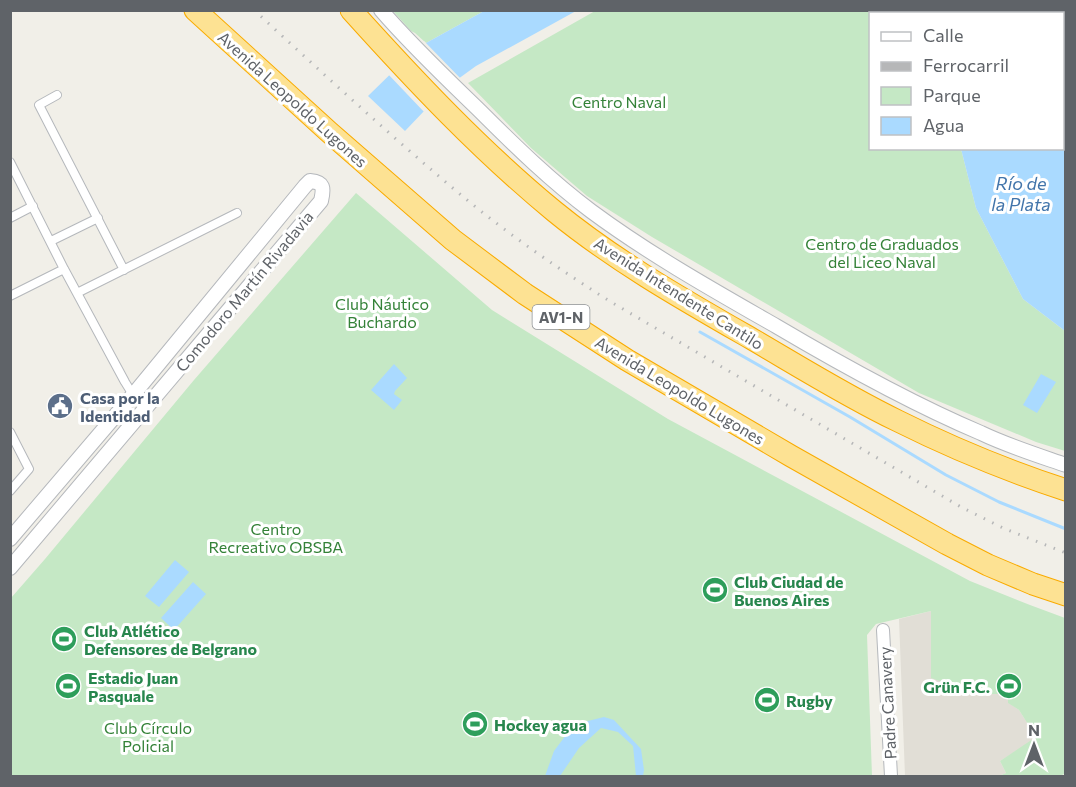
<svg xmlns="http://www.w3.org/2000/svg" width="1076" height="787" viewBox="0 0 1076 787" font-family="Commissioner,sans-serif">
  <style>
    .education { fill: #e1ded6 }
    .green { fill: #c5e8c5 }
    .water { fill: #aadaff }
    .pier { fill: #f1efe8 }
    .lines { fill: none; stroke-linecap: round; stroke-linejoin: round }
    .stream { stroke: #aadaff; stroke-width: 3 }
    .pedestrian-casing { stroke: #b5b8bc; stroke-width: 10 }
    .minor-casing { stroke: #b5b8bc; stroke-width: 14 }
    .tertiary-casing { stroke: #b5b8bc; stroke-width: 16 }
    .motorway-casing { stroke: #f9ab00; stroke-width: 23 }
    .pedestrian { stroke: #fff; stroke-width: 8 }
    .minor { stroke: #fff; stroke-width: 12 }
    .tertiary { stroke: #fff; stroke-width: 14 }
    .motorway { stroke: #fde293; stroke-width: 21 }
    .rail { stroke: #b6b7b8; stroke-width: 3; stroke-dasharray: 1.5 8; stroke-linecap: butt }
    .labels { text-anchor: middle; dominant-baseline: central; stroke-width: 6; stroke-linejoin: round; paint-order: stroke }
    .shield { fill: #fff; stroke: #8f9295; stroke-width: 1.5 }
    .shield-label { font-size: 15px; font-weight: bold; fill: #5f6368 }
    .street-label { font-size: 16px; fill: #5f6368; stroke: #fff }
    .park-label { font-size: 16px; fill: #348238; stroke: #fff }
    .service-label { font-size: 16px; font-weight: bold; fill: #4e5e75; stroke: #fff; text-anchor: start }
    .leisure-label { font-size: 16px; font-weight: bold; fill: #27864d; stroke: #fff; text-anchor: start }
    .water-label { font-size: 18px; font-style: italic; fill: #4174aa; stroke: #fff }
  </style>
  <rect width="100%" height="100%" fill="#f1efe8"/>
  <path class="education" d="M931,611L976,694H1008L1009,703L1019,710L1037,738L1000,761L1006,773L999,776H905L899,619Z"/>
  <path class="green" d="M393,11H484L426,43L415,33L411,31Z
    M595,11H1006L1003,14H870V148L961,149L976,208L1023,299L1065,331V451L1036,442L919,393L652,237L587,196L531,148L468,83Z
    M356,193L492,310L668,419L970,581L1030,605L1065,618L1066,773L1060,776H999L1006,773L1000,761L1036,737L1019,710L1008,703V694H976L931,678V611L876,624L867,635L872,776H11V598L45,559L194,380Z"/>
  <path class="water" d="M1006,10L1065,11V331L1023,299L976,208L961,149L1062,148V14L1003,13Z
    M484,11H576L476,66L447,87L405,131L368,96L412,53L426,43Z
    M394,364L407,378L395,391L394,394L402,400L394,410L371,390Z
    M1041,374L1056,382L1037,413L1023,405Z
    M175,560L189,572L159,607L145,596Z
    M193,582L206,594L174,630L161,618Z
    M604,717L614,720L641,749L644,770L643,776H636L633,746L618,732L601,728L579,748L560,776H545L554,751L566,735L584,722Z"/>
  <path class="pier" d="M424,41L462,80L449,89L426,114L387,73L410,51Z"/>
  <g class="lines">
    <path class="stream" d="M700,332L850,417L946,475L999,502L1066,529"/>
    <g class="pedestrian-casing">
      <path id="pedestrian" d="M57,95L39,105L124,270
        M10,162L64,269L125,382L133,395
        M10,218L33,206
        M51,241L98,218
        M77,293L237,213
        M10,296L64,269
        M10,432L29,469L10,491"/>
    </g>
    <g class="minor-casing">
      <path id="minor" d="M883,630L891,776"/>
    </g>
    <g class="tertiary-casing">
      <path id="tertiary" d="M381,10C412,46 446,78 480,111C515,146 551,181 591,211C649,254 713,290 776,326C842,365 910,403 981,433C1008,446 1037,455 1066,465
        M10,539L133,395L305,186L310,181C324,182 324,188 321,201L10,568"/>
    </g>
    <g class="motorway-casing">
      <path id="motorway" d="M195,10L329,132L453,240L525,294L627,360L791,456L947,544L988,565L1033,584L1066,595
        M351,10C415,81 481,151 554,211C615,261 684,300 752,339C800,367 848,397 898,421C952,448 1008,471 1066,490"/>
    </g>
    <use href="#pedestrian" class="pedestrian"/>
    <use href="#minor" class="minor"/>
    <use href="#tertiary" class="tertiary"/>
    <use href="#motorway" class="motorway"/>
    <path class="rail" d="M254,10C318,69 382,128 448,184C499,228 554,266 611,302L961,507L1003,528L1066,553"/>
  </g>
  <defs>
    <g id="civic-disc" transform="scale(1.35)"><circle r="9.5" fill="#5c6f8a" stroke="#fff"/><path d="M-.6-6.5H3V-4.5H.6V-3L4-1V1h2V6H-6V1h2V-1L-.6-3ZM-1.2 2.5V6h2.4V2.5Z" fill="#fff"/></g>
    <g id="stadium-disc" transform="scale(1.35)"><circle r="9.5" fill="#2e9e5b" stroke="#fff"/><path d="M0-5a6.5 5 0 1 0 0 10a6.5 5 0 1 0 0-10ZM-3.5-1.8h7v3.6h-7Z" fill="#fff"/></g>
  </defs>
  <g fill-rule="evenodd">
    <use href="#civic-disc" x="60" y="406"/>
    <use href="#stadium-disc" x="715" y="590"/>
    <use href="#stadium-disc" x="64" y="639"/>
    <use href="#stadium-disc" x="68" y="686"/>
    <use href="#stadium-disc" x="1009" y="686"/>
    <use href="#stadium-disc" x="767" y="700"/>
    <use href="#stadium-disc" x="475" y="724"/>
  </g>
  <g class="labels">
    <rect class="shield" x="532.5" y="305" width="57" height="24" rx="4.5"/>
    <g class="shield-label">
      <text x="561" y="317">AV1-N</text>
    </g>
    <g class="street-label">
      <text transform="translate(293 99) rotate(42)">Avenida Leopoldo Lugones</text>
      <text transform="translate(244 291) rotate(-50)">Comodoro Martín Rivadavia</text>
      <text transform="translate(679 293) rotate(32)">Avenida Intendente Cantilo</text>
      <text transform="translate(680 390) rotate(31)">Avenida Leopoldo Lugones</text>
      <text transform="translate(887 703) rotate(-93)">Padre Canavery</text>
    </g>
    <g class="park-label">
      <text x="619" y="101">Centro Naval</text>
      <text x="882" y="243">Centro de Graduados<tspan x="882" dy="18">del Liceo Naval</tspan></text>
      <text x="382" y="303">Club Náutico<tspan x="382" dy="18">Buchardo</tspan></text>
      <text x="276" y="528">Centro<tspan x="276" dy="18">Recreativo OBSBA</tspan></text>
      <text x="148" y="727">Club Círculo<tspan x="148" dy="18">Policial</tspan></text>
    </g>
    <g class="service-label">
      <text x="80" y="397">Casa por la<tspan x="80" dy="18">Identidad</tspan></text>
    </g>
    <g class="leisure-label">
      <text x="734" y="581">Club Ciudad de<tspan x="734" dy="18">Buenos Aires</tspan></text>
      <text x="84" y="630">Club Atlético<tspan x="84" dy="18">Defensores de Belgrano</tspan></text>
      <text x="88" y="677">Estadio Juan<tspan x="88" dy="18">Pasquale</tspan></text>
      <text x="990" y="686" text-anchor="end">Grün F.C.</text>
      <text x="786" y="700">Rugby</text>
      <text x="494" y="724">Hockey agua</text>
    </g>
    <g class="water-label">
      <text x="1021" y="183">Río de<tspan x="1021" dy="21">la Plata</tspan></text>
    </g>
  </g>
  <rect width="1076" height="787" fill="none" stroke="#5f6368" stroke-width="24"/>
  <rect x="869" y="12" width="195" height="138" fill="#ffffff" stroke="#bfc1c3" stroke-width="1.5"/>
  <rect x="881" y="32" width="30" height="9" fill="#ffffff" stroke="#bfc1c3" stroke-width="1.5"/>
  <text x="923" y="42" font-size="18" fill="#5f6368">Calle</text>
  <rect x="881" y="62" width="30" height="9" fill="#b6b7b8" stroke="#bfc1c3" stroke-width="1.5"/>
  <text x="923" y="72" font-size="18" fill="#5f6368">Ferrocarril</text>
  <rect x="881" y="87" width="30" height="18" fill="#c5e8c5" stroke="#bfc1c3" stroke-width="1.5"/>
  <text x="923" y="102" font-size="18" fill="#5f6368">Parque</text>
  <rect x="881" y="117" width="30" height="18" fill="#aadaff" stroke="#bfc1c3" stroke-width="1.5"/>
  <text x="923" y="132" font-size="18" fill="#5f6368">Agua</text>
  <g transform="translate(1034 745)" stroke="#ffffff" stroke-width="4.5" paint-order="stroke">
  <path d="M0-4.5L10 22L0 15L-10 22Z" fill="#5f6368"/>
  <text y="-9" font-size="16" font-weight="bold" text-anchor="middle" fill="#5f6368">N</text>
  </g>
</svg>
